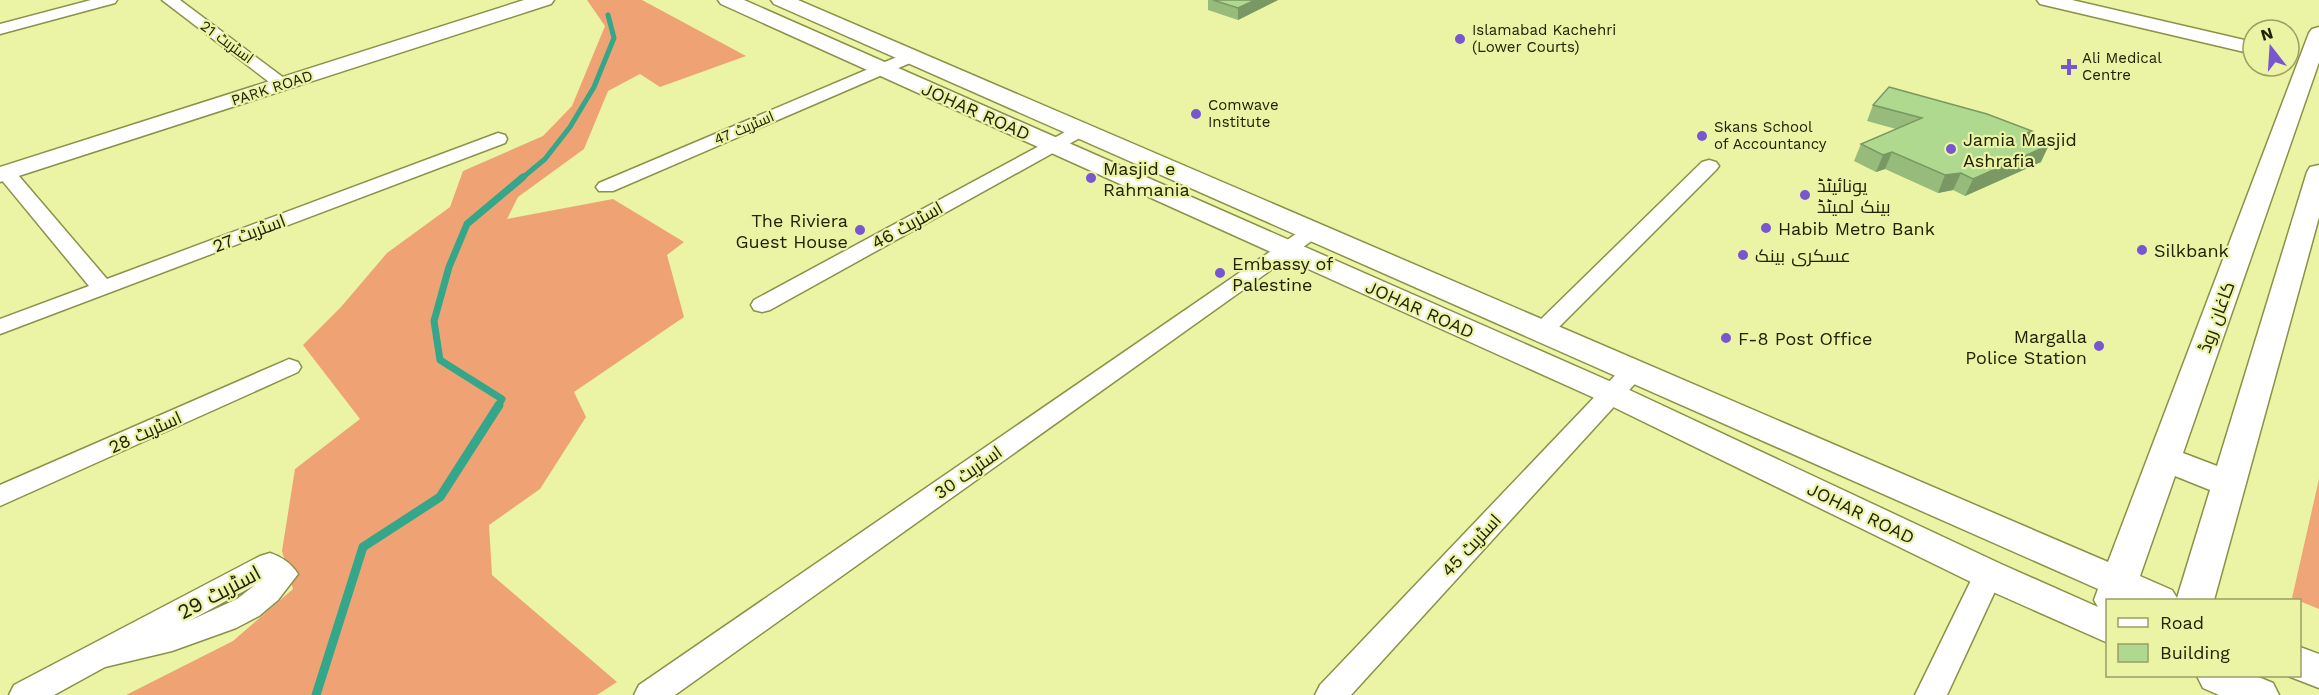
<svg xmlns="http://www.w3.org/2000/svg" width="2319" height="695" viewBox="0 0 2319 695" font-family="'Work Sans',Cairo,sans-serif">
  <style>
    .green { fill: #efa577 }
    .forest { fill: #efa374 }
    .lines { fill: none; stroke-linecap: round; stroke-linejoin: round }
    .stream-far2 { stroke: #34a68a; stroke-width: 5 }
    .stream-far1 { stroke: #34a68a; stroke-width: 7 }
    .stream { stroke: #34a68a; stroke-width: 9 }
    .minor-casing { stroke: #8b9146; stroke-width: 3 }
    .tertiary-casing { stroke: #8b9146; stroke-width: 3 }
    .minor { fill: #fff; fill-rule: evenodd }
    .tertiary { fill: #fff; fill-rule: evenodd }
    .wall { fill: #96bb7a }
    .shaded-wall { fill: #7a9863 }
    .building { fill: #aed98e; stroke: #7a9863; stroke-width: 1.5 }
    .poi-dot { fill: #7856cf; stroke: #ebf3a5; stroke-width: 2 }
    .labels { text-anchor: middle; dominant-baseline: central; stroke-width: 4.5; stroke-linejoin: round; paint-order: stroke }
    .far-poi-label { font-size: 15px; fill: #202203; stroke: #ebf3a5; text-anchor: start }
    .far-street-label { font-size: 15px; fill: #202203; stroke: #ebf3a5 }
    .street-label { font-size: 18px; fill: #202203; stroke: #ebf3a5 }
    .poi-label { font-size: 18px; fill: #202203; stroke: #ebf3a5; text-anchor: start }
    .near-street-label { font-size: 21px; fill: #202203; stroke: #ebf3a5 }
  </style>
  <rect width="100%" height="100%" fill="#ebf3a5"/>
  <path class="green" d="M2319,479V609L2292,598Z"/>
  <path class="forest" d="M587,0H642L746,56L660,87L640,74L608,91L584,149L518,197L507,219L613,199L684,242L667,255L684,317L574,392L586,417L540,489L489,525L492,575L617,682L597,695H126L233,641L293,589L282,551L295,469L360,419L303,345L341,307L387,253L450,207L463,171L543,136L572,106L605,26Z"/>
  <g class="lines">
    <path class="stream-far2" d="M521,179L545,159L570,127L594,87L614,38L608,15"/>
    <path class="stream-far1" d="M498,406L502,399L440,360L434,321L449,267L467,224L523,177"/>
    <path class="stream" d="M316,695L363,547L440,497L499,405"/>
    <g class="minor-casing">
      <path id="minor" d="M91,0H117L115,3L0,34V24Z
        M162,0H180L292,84L289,88H277Z
        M911,51L917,52L919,56L917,60L613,191H599L596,187L599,183Z
        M1080,124L1087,126L1089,130L1087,134L770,310L762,312L754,310L751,305L754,300Z
        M498,133L505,135L507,139L505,143L0,334V319L89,286L0,178V169H13L107,279Z
        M1709,160L1716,162L1719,166L1716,170L1550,336L1542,338L1534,336L1530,331L1534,326L1702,162Z
        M1313,225L1320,227L1324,231L1320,235L675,695H634L639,685L1306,227Z
        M289,359L298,362L301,367L298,372L0,506V485Z
        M1633,363L1642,366L1645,371L1642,376L1351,695H1315L1320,685L1624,366Z
        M270,553C282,557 291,563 298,574L278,600L259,616L236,628L172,651L105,667L54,695H9L14,685L260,556ZM255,585L237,599L189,621Z
        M1988,563L1998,566L2003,574L1947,695H1915L1978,566Z"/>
    </g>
    <g class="tertiary-casing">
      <path id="tertiary" d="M524,0H554L551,4L0,182V167Z
        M718,0H744L1623,387L2001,564L2098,607L2094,600L2098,589L774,4L771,0H798L2108,562L2309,33L2312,29L2319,27V62L2183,453L2217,466L2307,172L2310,167L2319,165V217L2214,600H2108V643L1975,584L1601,401L721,4ZM2175,476L2210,490L2177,598L2172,590L2140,576Z
        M2037,0H2072L2253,42V54L2040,4Z
        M2300,647L2319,654V688L2288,676H2300Z
        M2197,676H2256L2273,683L2279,695H2219L2203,688Z"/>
    </g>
    <use href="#minor" class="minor"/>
    <use href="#tertiary" class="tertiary"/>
  </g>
  <path class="wall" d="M1208,0H1278L1238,20L1208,10Z
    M1873,105L2032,131L2030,137L2041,162L1965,196L1953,190L1938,193L1885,169L1876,172L1854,161L1861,144L1896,129L1867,121Z"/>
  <path class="shaded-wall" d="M1255,0H1278L1238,20V8Z
    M2032,131L2024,148V134Z
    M2049,145L2041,162L1965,196L1973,179Z
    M1892,152L1885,169L1876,172L1883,155Z
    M1961,173L1953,190L1938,193L1945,175Z"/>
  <path class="building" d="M1213,0H1255L1238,8Z
    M1889,87L1987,114L2032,131L2024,134L2049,145L1973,179L1961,173L1945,175L1892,152L1883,155L1861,144L1922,118L1873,105Z"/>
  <g class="poi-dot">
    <circle cx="1460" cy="39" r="6"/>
    <path d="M2066 58h6v6h6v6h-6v6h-6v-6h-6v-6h6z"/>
    <circle cx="1196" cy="114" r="6"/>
    <circle cx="1702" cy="136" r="6"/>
    <circle cx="1951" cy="149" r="6"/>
    <circle cx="1091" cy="178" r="6"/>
    <circle cx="1805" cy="195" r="6"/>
    <circle cx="1766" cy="228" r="6"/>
    <circle cx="860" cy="230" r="6"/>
    <circle cx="2142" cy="250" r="6"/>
    <circle cx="1743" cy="255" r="6"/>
    <circle cx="1220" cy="273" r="6"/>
    <circle cx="1726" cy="338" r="6"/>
    <circle cx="2099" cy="346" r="6"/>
  </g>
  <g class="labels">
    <g class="far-poi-label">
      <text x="1472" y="30">Islamabad Kachehri<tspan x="1472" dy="17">(Lower Courts)</tspan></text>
      <text x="2082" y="58">Ali Medical<tspan x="2082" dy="17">Centre</tspan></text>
      <text x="1208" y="105">Comwave<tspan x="1208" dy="17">Institute</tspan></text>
      <text x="1714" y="127">Skans School<tspan x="1714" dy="17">of Accountancy</tspan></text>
    </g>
    <g class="far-street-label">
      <text transform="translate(227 42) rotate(36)">اسٹریٹ 21</text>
      <text transform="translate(272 88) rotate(-18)">PARK ROAD</text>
      <text transform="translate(744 128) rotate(-23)">اسٹریٹ 47</text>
    </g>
    <g class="street-label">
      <text transform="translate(976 111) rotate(24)">JOHAR ROAD</text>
      <text transform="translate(907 225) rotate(-29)">اسٹریٹ 46</text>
      <text transform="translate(249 233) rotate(-21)">اسٹریٹ 27</text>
      <text transform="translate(1420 309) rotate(24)">JOHAR ROAD</text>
      <text transform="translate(2216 317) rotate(-70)">کاغان روڈ</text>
      <text transform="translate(145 432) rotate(-24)">اسٹریٹ 28</text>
      <text transform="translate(968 472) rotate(-35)">اسٹریٹ 30</text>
      <text transform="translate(1861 513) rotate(26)">JOHAR ROAD</text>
      <text transform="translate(1471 545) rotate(-47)">اسٹریٹ 45</text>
    </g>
    <g class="poi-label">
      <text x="1963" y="139">Jamia Masjid<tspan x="1963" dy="21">Ashrafia</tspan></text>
      <text x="1103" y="168">Masjid e<tspan x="1103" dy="21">Rahmania</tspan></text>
      <text x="1817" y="185">یونائیٹڈ<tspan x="1817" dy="21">بینک لمیٹڈ</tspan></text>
      <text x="848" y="220" text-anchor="end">The Riviera<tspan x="848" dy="21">Guest House</tspan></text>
      <text x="1778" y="228">Habib Metro Bank</text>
      <text x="2154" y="250">Silkbank</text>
      <text x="1755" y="255">عسکری بینک</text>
      <text x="1232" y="263">Embassy of<tspan x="1232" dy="21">Palestine</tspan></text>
      <text x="2087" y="336" text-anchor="end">Margalla<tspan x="2087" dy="21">Police Station</tspan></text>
      <text x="1738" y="338">F-8 Post Office</text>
    </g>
    <g class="near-street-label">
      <text transform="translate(219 592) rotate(-28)">اسٹریٹ 29</text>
    </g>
  </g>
  <rect x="2106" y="599" width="195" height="78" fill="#ebf3a5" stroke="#9a9f64" stroke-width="1.5"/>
  <rect x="2118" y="618" width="30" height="9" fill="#ffffff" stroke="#9a9f64" stroke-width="1.5"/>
  <text x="2160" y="629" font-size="18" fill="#202203">Road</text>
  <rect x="2118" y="644" width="30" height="18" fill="#aed98e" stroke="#9a9f64" stroke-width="1.5"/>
  <text x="2160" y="659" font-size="18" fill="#202203">Building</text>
  <g transform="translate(2271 48) rotate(343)"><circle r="28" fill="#ebf3a5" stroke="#9a9f64" stroke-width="1.5"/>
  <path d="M0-4.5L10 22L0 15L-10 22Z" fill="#7856cf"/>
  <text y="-9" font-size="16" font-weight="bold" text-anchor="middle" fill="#202203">N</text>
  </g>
</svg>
